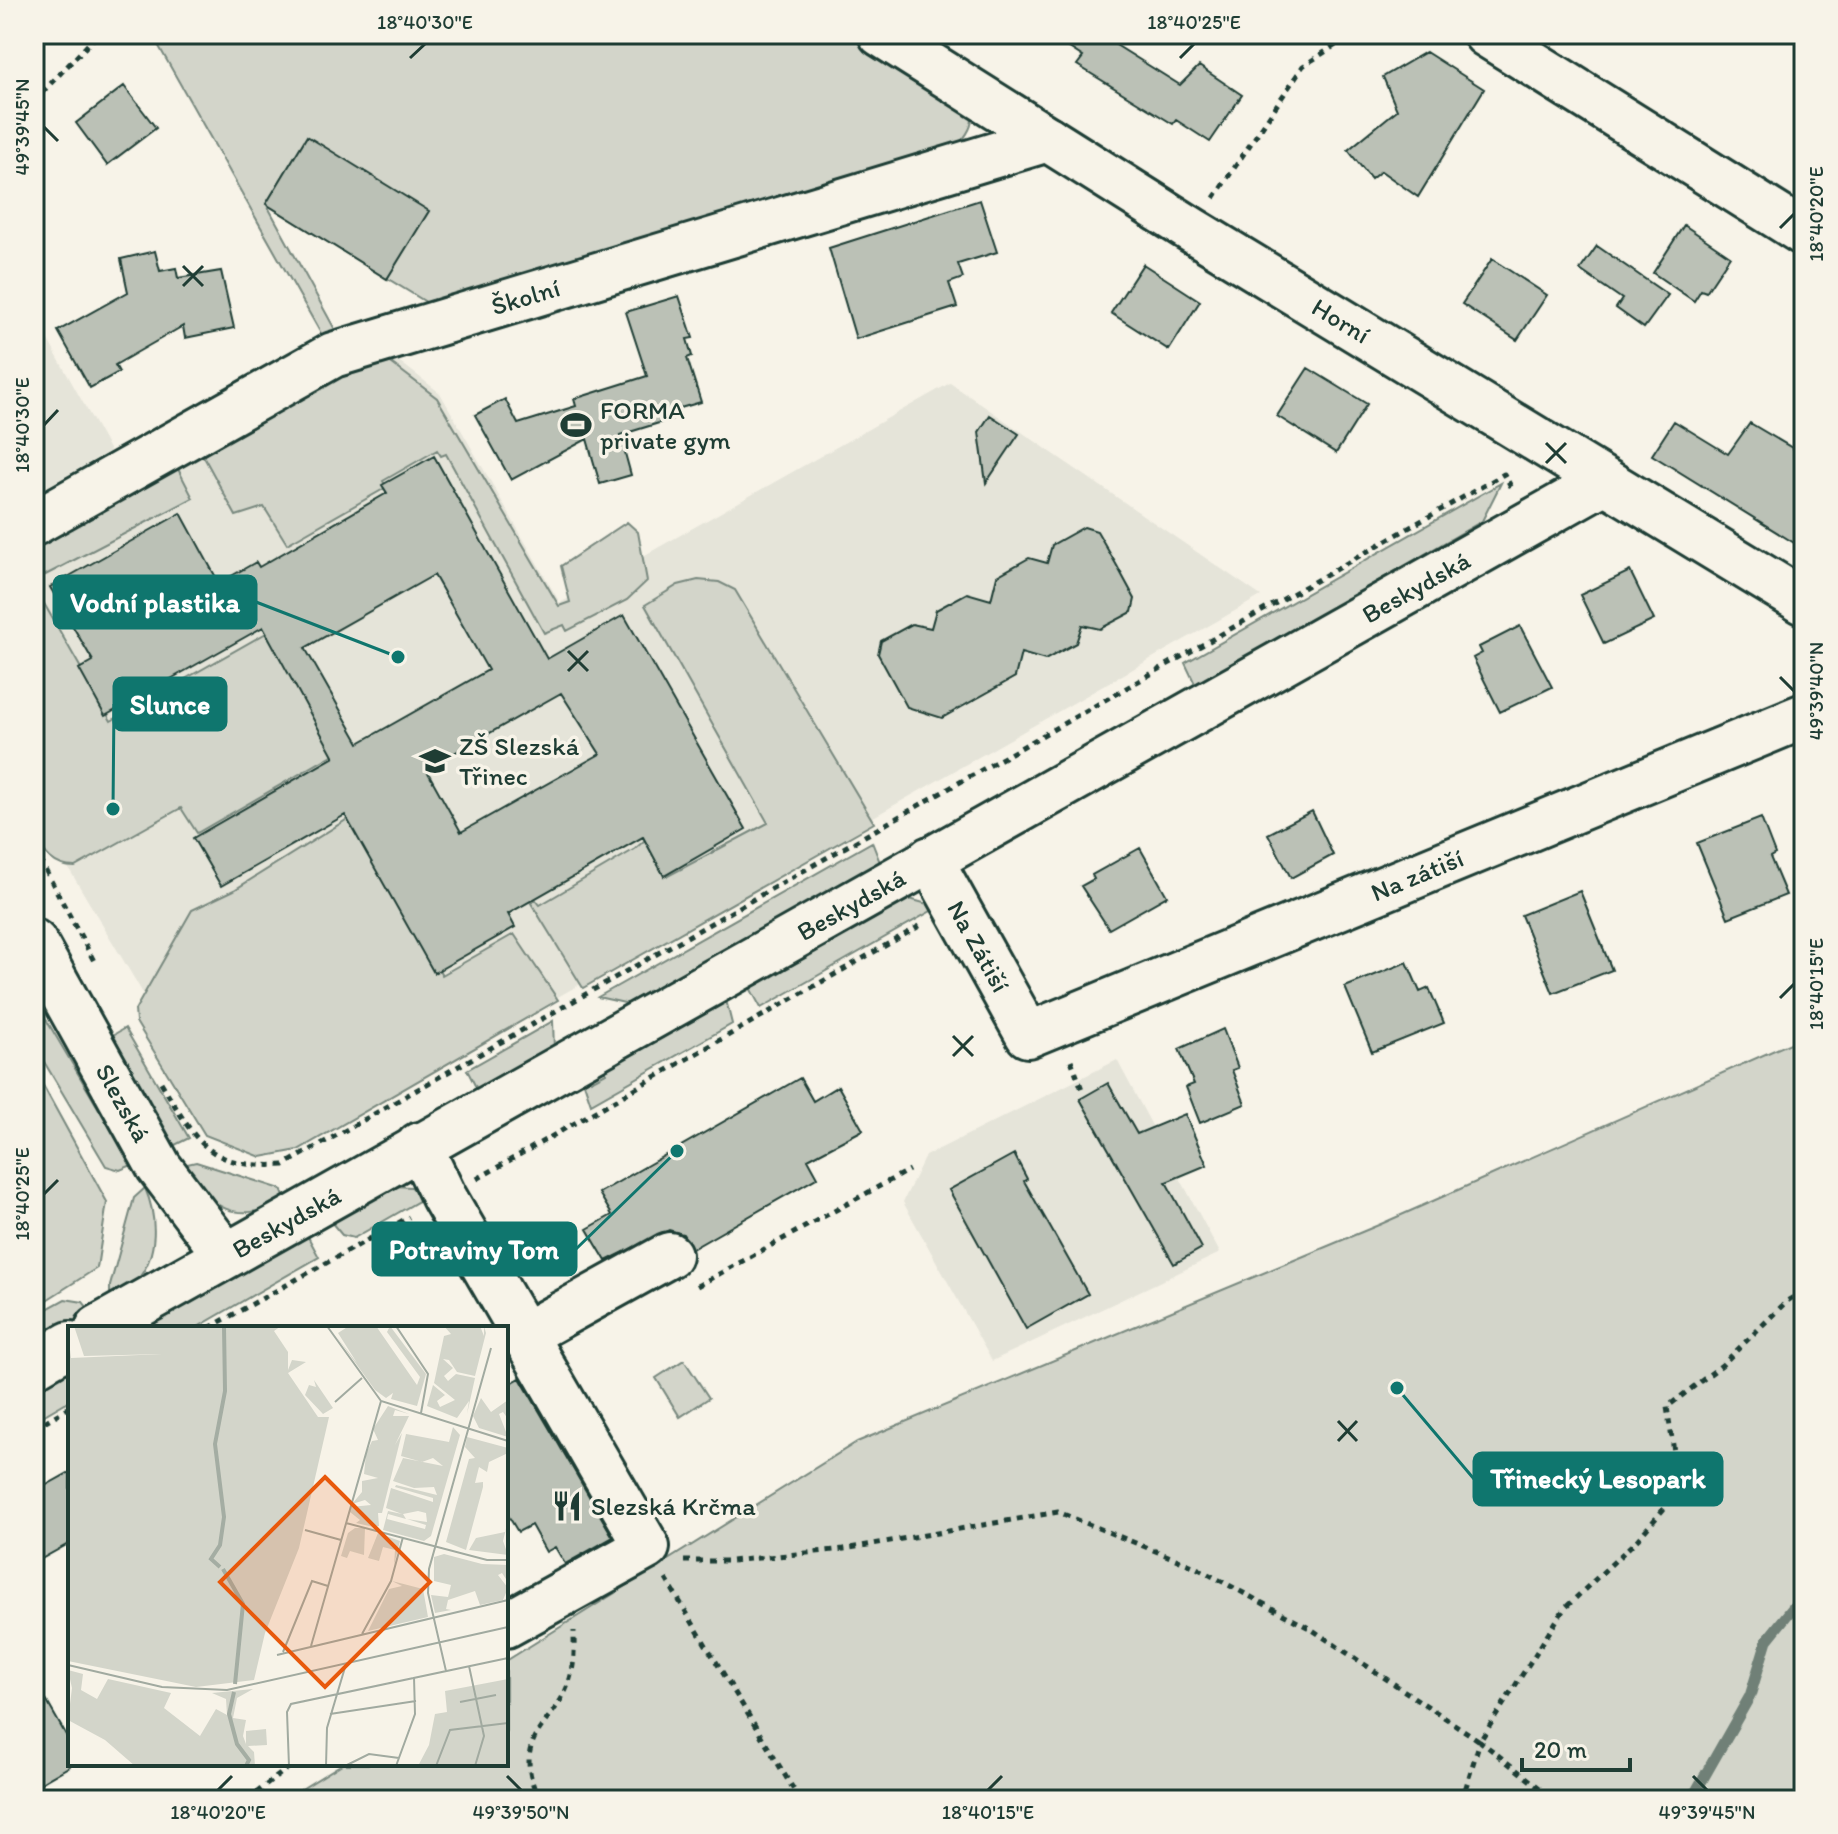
<svg xmlns="http://www.w3.org/2000/svg" width="1838" height="1834" viewBox="0 0 1838 1834" font-family="Itim,sans-serif">
  <style>
    .built { fill: #e5e4d9 }
    .green { fill: #d3d5ca; stroke: #79897f; stroke-width: 2 }
    .lines { fill: none; stroke-linecap: round; stroke-linejoin: round }
    .stream { stroke: #6f8077; stroke-width: 11 }
    .building { fill: #bbc1b6; stroke: #1f3d34; stroke-width: 2; fill-rule: evenodd }
    .minor-casing { stroke: #1f3d34; stroke-width: 50 }
    .major-casing { stroke: #1f3d34; stroke-width: 50 }
    .path { stroke: #1f3d34; stroke-width: 5; stroke-dasharray: 6 6; stroke-linecap: butt }
    .minor { stroke: #f7f3e8; stroke-width: 44 }
    .major { stroke: #f7f3e8; stroke-width: 44 }
    .ticks { fill: none; stroke: #1f3d34; stroke-width: 3 }
    .labels { text-anchor: middle; dominant-baseline: central; stroke-width: 7; stroke-linejoin: round; paint-order: stroke }
    .street-label { font-size: 26px; fill: #1f3d34; stroke: #f7f3e8 }
    .poi-label { font-size: 26px; fill: #1f3d34; stroke: #f7f3e8; text-anchor: start }
    .inset-river { fill: none; stroke: #a4ada3; stroke-width: 4 }
    .inset-road { fill: none; stroke: #a1aaa0; stroke-width: 2 }
    .view { fill: #e8590c; fill-opacity: 0.15; stroke: #e8590c; stroke-width: 4 }
    .inset-edge { fill: none; stroke: #1f3d34; stroke-width: 4 }
    .leader { fill: none; stroke: #0f766e; stroke-width: 3 }
    .callout-dot { fill: #0f766e; stroke: #f7f3e8; stroke-width: 3 }
    .callout { fill: #0f766e; stroke: #0f766e; stroke-width: 3 }
    .callout-label { font-size: 28px; text-anchor: middle; font-weight: bold; fill: #fff }
    .neatline { fill: none; stroke: #1f3d34; stroke-width: 3 }
    .ticks-label { font-size: 20px; text-anchor: middle; fill: #1f3d34 }
  </style>
  <rect width="100%" height="100%" fill="#f7f3e8"/>
  <filter id="ink" filterUnits="userSpaceOnUse"><feTurbulence type="fractalNoise" baseFrequency=".0125" numOctaves="2"/><feDisplacementMap in="SourceGraphic" scale="16" xChannelSelector="R" yChannelSelector="G"/><feConvolveMatrix kernelMatrix="1 2 1 2 8 2 1 2 1" color-interpolation-filters="sRGB"/></filter>
  <g filter="url(#ink)">
    <path class="built" d="M34,315L110,451L34,494Z
      M386,351L440,393L560,603L950,383L1261,596L293,1148L210,1106L34,810V537Z
      M1117,1060L1220,1253L992,1361L903,1202L925,1156Z"/>
    <path class="green" d="M152,34H850C870,46 964,98 971,113C976,127 961,142 952,151L461,302H426L267,205L338,335L328,346Z
      M387,360L437,398L559,606L570,602L561,566L627,522L638,532L647,581L627,600L567,631L564,625L544,633L446,454L441,456L437,450L383,481L387,487L287,544L264,507L236,516L199,448L365,363Z
      M176,465L193,498L34,581V548Z
      M1501,483L1482,521L1196,686L1185,663Z
      M698,580L719,582L735,590L874,823L583,988L531,903L536,900L540,905L635,849L646,839L668,876L768,823L645,605L678,585Z
      M34,586L111,721L268,632L334,754L197,833L181,808L75,867C52,867 44,852 34,835Z
      M351,817L442,975L514,934L558,1000L298,1150L261,1157L205,1135L136,1022L135,1010L192,910L234,890Z
      M872,842L881,865L645,998L629,1004L598,997Z
      M906,898L938,907L761,1008L749,986Z
      M34,999L132,1165L120,1170L106,1166L34,1045Z
      M726,1000L732,1024L591,1104L583,1080L588,1076L591,1081L606,1073L604,1067Z
      M553,1021L554,1049L479,1093L467,1070Z
      M125,1028L189,1138L167,1149L106,1039Z
      M1804,1037V1800H284L342,1764H506V1661L857,1442L1381,1224Z
      M34,1069L107,1202L97,1268L34,1308Z
      M196,1162L281,1189L286,1201C230,1227 213,1205 178,1166Z
      M394,1186L411,1187L429,1195L354,1238L342,1235L331,1222Z
      M145,1188C157,1216 159,1255 137,1280C131,1288 119,1293 110,1298V1286L134,1198Z
      M307,1235L319,1257L196,1328H143Z
      M65,1299L83,1302L91,1312L34,1344V1316Z
      M684,1360L709,1398L680,1417L656,1378Z
      M70,1370V1400L34,1421V1391Z"/>
    <g class="lines">
      <path class="stream" d="M1691,1800L1750,1696L1767,1640L1804,1594"/>
    </g>
    <path class="building" d="M1048,34H1123L1116,45L1180,85L1199,66L1242,95L1210,142L1176,120L1173,124L1077,65L1083,57Z
      M1426,52L1484,89L1418,197L1381,171L1371,179L1348,150L1397,110L1383,77Z
      M124,86L156,128L107,165L76,123Z
      M307,136L429,211L387,279L266,204Z
      M980,200L997,252L958,264L963,278L949,283L957,307L856,339L829,248Z
      M1684,225L1730,256L1706,292L1701,290L1694,301L1653,273Z
      M1597,246L1668,295L1644,328L1616,308L1622,299L1580,270Z
      M155,251L160,271L176,268L178,278L221,271L234,328L185,338L183,326L115,365L119,372L90,388L58,331L128,292L121,259Z
      M1492,259L1547,295L1517,340L1462,304Z
      M1143,264L1200,301L1169,350L1111,313Z
      M679,296L693,338L687,339L692,356L687,358L701,402L670,411L672,419L620,435L631,475L600,484L587,439L511,480L475,415L505,399L518,424L576,406L574,399L647,376L626,312Z
      M1308,368L1367,404L1336,453L1277,416Z
      M990,415L1019,434L986,483L979,432Z
      M1674,421L1728,454L1750,423L1804,455V549L1652,455Z
      M434,456L547,659L624,615L746,829L664,876L643,837L508,914L515,927L434,973L345,815L221,886L193,838L334,757L263,627L105,716L79,669L93,661L50,587L181,513L219,583L256,562L259,567L387,493L382,485ZM434,575L488,670L359,743L305,648ZM561,693L600,754L461,832L426,769Z
      M1084,527L1097,531L1116,564L1135,599L1132,612L1100,629L1082,625L1076,643L1045,660L1021,653L1015,677L942,718L907,707L878,654L881,641L912,624L931,628L936,610L967,593L991,600L997,576L1029,558L1047,563L1052,545Z
      M1630,571L1654,620L1604,644L1580,595Z
      M1520,626L1552,687L1500,712L1473,658L1482,653L1479,647Z
      M1312,811L1333,855L1291,878L1268,834Z
      M1761,818L1775,854L1770,857L1786,895L1728,918L1697,843Z
      M1140,848L1167,896L1109,929L1081,886L1094,879L1092,875Z
      M1580,891L1612,970L1553,993L1521,915Z
      M1407,962L1420,992L1429,988L1444,1023L1372,1052L1345,987Z
      M1223,1029L1238,1068L1232,1070L1245,1104L1200,1123L1186,1087L1194,1084L1179,1049Z
      M800,1078L813,1101L838,1086L863,1130L808,1159L818,1177L692,1249L683,1234L669,1230L606,1261L587,1229L612,1215L599,1193Z
      M1108,1083L1137,1134L1185,1114L1207,1165L1166,1182L1202,1248L1174,1264L1080,1099Z
      M1014,1154L1027,1179L1024,1181L1088,1294L1026,1329L949,1190Z
      M520,1378L613,1537L565,1564L555,1547L546,1552L531,1525L518,1532L506,1512V1386Z
      M70,1472V1543L34,1563V1492Z
      M34,1679L70,1742V1766L34,1787Z"/>
    <g class="lines">
      <g class="minor-casing">
        <g id="minor">
          <path id="s1" d="M881,34L1192,230L1804,602"/>
          <path id="s2" d="M34,523L333,355L1048,139"/>
          <path id="s3" d="M930,859L1028,1035L1804,716"/>
          <path id="s4" d="M34,942L159,1167L225,1254"/>
          <path d="M419,1145L444,1197L647,1547L506,1625"/>
          <path id="s5" d="M98,1328L1603,482"/>
          <path d="M526,1334L669,1255"/>
          <path d="M34,1365L70,1344"/>
        </g>
      </g>
      <g class="major-casing">
        <path id="major" d="M1486,34L1804,233"/>
      </g>
      <path class="path" d="M34,101L98,34
        M1214,198L1303,66L1353,34
        M34,849L94,961
        M1071,1060L1083,1092
        M161,1082C196,1141 206,1169 284,1165L1504,474L1513,490
        M477,1179L923,924
        M697,1286L909,1170
        M209,1328L409,1217
        M34,1428L70,1407
        M684,1561H731L844,1549L1058,1512L1193,1566L1311,1629L1480,1741L1564,1609L1638,1539L1680,1490L1667,1407L1722,1365L1787,1301L1804,1291
        M666,1579L800,1800
        M247,1800L293,1764
        M539,1800C508,1730 558,1728 571,1675C575,1661 574,1645 574,1631
        M1462,1800L1480,1741L1555,1800"/>
      <use href="#minor" class="minor"/>
      <use href="#major" class="major"/>
    </g>
  </g>
  <path class="ticks" d="M410,58L425,44M1180,58L1194,44M44,127L58,141M1780,228L1794,214M183,266L203,286M183,286L203,266M44,425L58,410M1546,443L1566,463M1546,463L1566,443M568,651L588,671M568,671L588,651M1780,677L1794,691M1780,998L1794,984M953,1036L973,1056M953,1056L973,1036M44,1194L58,1180M1338,1421L1357,1441M1338,1441L1357,1421M507,1776L521,1790M1693,1776L1707,1790M218,1790L232,1776M988,1790L1002,1776"/>
  <defs>
    <g id="stadium-bare" transform="scale(2.4)"><path d="M0-5a6.5 5 0 1 0 0 10a6.5 5 0 1 0 0-10ZM-3.5-1.8h7v3.6h-7Z" fill="#1f3d34" stroke="#f7f3e8" stroke-width="2.5" paint-order="stroke"/></g>
    <g id="school-bare" transform="scale(2.4)"><path d="M0-5L7-2L0 1L-7-2ZM-4 1L0 2.5L4 1V4Q0 6-4 4Z" fill="#1f3d34" stroke="#f7f3e8" stroke-width="2.5" paint-order="stroke"/></g>
    <g id="restaurant-bare" transform="scale(2.4)"><path d="M-5-6h1v4h1v-4h1v4h1v-4h1v5L-1.5 .5V6h-2V.5L-5-1ZM5-6V6H3V1.5H1.5Q1.5-4 5-6Z" fill="#1f3d34" stroke="#f7f3e8" stroke-width="2.5" paint-order="stroke"/></g>
  </defs>
  <g fill-rule="evenodd">
    <use href="#stadium-bare" x="576" y="425"/>
    <use href="#school-bare" x="435" y="761"/>
    <use href="#restaurant-bare" x="567" y="1506"/>
  </g>
  <g class="labels">
    <g class="street-label">
      <text stroke="none"><textPath href="#s2" startOffset="544">Školní</textPath></text>
      <text stroke="none"><textPath href="#s1" startOffset="542">Horní</textPath></text>
      <text stroke="none"><textPath href="#s5" startOffset="1512">Beskydská</textPath></text>
      <text stroke="none"><textPath href="#s3" startOffset="622">Na zátiší</textPath></text>
      <text stroke="none"><textPath href="#s5" startOffset="864">Beskydská</textPath></text>
      <text stroke="none"><textPath href="#s3" startOffset="100">Na Zátiší</textPath></text>
      <text stroke="none"><textPath href="#s4" startOffset="184">Slezská</textPath></text>
      <text stroke="none"><textPath href="#s5" startOffset="216">Beskydská</textPath></text>
    </g>
    <g class="poi-label">
      <text x="600" y="410">FORMA<tspan x="600" dy="30">private gym</tspan></text>
      <text x="459" y="746">ZŠ Slezská<tspan x="459" dy="30">Třinec</tspan></text>
      <text x="591" y="1506">Slezská Krčma</text>
    </g>
  </g>
  <g transform="translate(68 1326)">
    <rect width="440" height="440" fill="#f7f3e8"/>
    <path d="M6,0H213L206,5L220,26V44L224,34L238,36L220,47L250,91H261L231,222L197,307L186,354L128,361L0,335V7L3,32L94,28L16,30ZM281,0H308L349,59L352,51L319,6L322,0L358,48L349,80L323,73L325,67L318,72L307,64L268,10L289,37L270,7ZM376,0H412L416,10V0L418,7L407,50L389,46L381,34L375,33L385,42L376,50L380,55L388,48L407,52L399,88L401,75L389,92L359,80L365,59L377,69L369,75L372,81L387,74L366,57L376,10L383,8ZM246,54L265,82L255,88L237,69L241,59L248,61ZM413,72L423,86L440,74V93L435,86L431,88L440,111L411,102L405,90ZM320,80L341,88L327,84L325,90H341L327,119L334,107L314,187H310L311,200L306,201L288,197L292,194L282,186L283,181L303,179L297,174L284,178L294,166V155L310,152L296,148L298,128L304,115L310,114L305,103ZM385,101L392,109L363,210L356,215L315,204L320,185L334,188L318,182L323,162L365,176V172L327,161L328,159L369,169L366,161L346,162L325,155L335,132L375,140L365,132L354,136L333,130L338,108L381,116ZM350,185L358,187L359,196L339,193L358,199L357,203L319,193L320,188L338,193L335,188ZM399,111L440,122V127L421,136L419,146L411,141L407,157L415,156V161L398,224L378,216L401,133L407,132L397,121ZM440,195L435,215L440,229L401,224L408,212L437,206ZM287,202H297L296,229L282,225L279,232L273,230L280,207ZM310,207L332,215L326,239L327,224L315,221L311,235L300,232ZM376,228L414,238L440,239V256L434,247L430,249L440,262L435,274L412,279L407,265L380,274L378,283L383,284L367,287L363,269L380,271L383,259L366,255V231ZM324,255L355,263L360,291L300,305L321,263L334,260ZM0,344L15,348L13,364L29,373L40,353L103,367L96,382L132,410L148,383L159,389L158,373L144,367L185,363L169,372L165,392L178,394L175,410L178,418V405L198,403L199,419L180,420L186,426L187,440H67L37,414L0,394L4,362ZM440,353V440H350L361,419L367,388L379,386L377,365Z" fill="#d3d5ca" fill-rule="evenodd"/>
    <path class="inset-river" d="M152,241L143,233L152,219L156,191L147,118L157,65L156,0M155,243L175,278L167,358M166,366L161,388L169,418L181,434L178,440"/>
    <path class="inset-road" d="M259,0L313,75L440,115M328,0L360,48L353,87M267,76L294,52M278,197L419,234H440M237,204L273,214M294,308L323,255L335,211M243,320L313,75M215,326L244,255L260,260M209,329L440,274M0,339L94,361L159,364L440,301M401,340L416,410L407,440M378,345L360,267L361,243L423,22M392,376L428,369M262,388L348,375M221,440L219,386L223,378L440,332M258,440L259,402L278,338M277,440L301,428L331,432M328,440L347,388L346,351M368,440L382,404L440,397"/>
    <path class="view" d="M257,151L362,256L257,361L152,256Z"/>
    <rect width="440" height="440" class="inset-edge"/>
  </g>
  <path class="leader" d="M398 657L256 602M113 809L114 704M677 1151L576 1249M1397 1388L1474 1479"/>
  <g class="callout-dot">
    <circle cx="398" cy="657" r="8"/>
    <circle cx="113" cy="809" r="8"/>
    <circle cx="677" cy="1151" r="8"/>
    <circle cx="1397" cy="1388" r="8"/>
  </g>
  <g class="callout">
    <rect x="54" y="576" width="202" height="52" rx="8"/>
    <rect x="114" y="678" width="112" height="52" rx="8"/>
    <rect x="373" y="1223" width="203" height="52" rx="8"/>
    <rect x="1474" y="1453" width="248" height="52" rx="8"/>
  </g>
  <g class="callout-label">
    <text x="155" y="612">Vodní plastika</text>
    <text x="170" y="714">Slunce</text>
    <text x="474" y="1259">Potraviny Tom</text>
    <text x="1598" y="1488">Třinecký Lesopark</text>
  </g>
  <rect width="1838" height="1834" fill="none" stroke="#f7f3e8" stroke-width="88"/>
  <path d="M1522 1758v12h108v-12" fill="none" stroke="#1f3d34" stroke-width="4"/>
  <text x="1534" y="1758" font-size="24" fill="#1f3d34" stroke="#f7f3e8" stroke-width="6" paint-order="stroke">20 m</text>
  <rect x="44" y="44" width="1750" height="1746" class="neatline"/>
  <g class="ticks-label">
    <text x="425" y="29">18°40'30"E</text>
    <text x="1194" y="29">18°40'25"E</text>
    <text transform="translate(22 127) rotate(-90)" y="7">49°39'45"N</text>
    <text transform="translate(1816 214) rotate(-90)" y="7">18°40'20"E</text>
    <text transform="translate(22 425) rotate(-90)" y="7">18°40'30"E</text>
    <text transform="translate(1816 691) rotate(-90)" y="7">49°39'40"N</text>
    <text transform="translate(1816 984) rotate(-90)" y="7">18°40'15"E</text>
    <text transform="translate(22 1194) rotate(-90)" y="7">18°40'25"E</text>
    <text x="218" y="1819">18°40'20"E</text>
    <text x="521" y="1819">49°39'50"N</text>
    <text x="988" y="1819">18°40'15"E</text>
    <text x="1707" y="1819">49°39'45"N</text>
  </g>
</svg>
